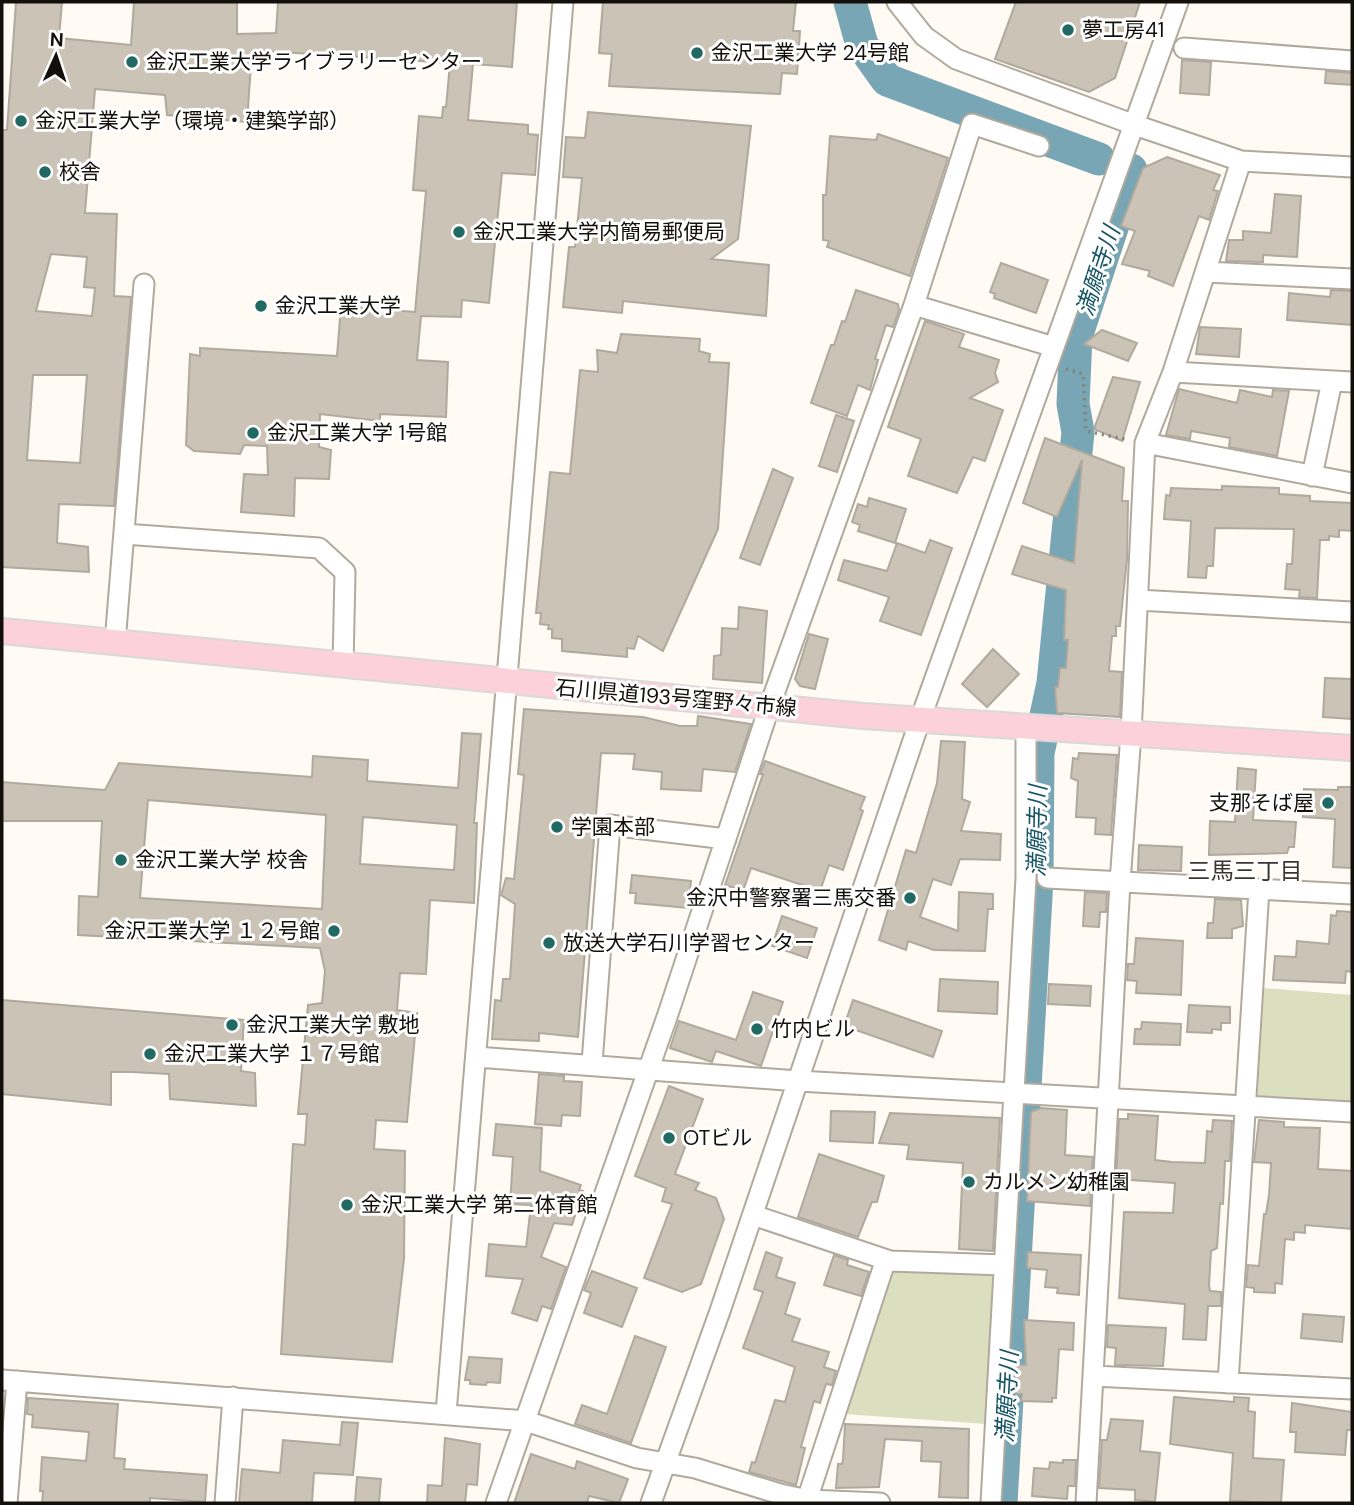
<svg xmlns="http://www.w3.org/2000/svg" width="1354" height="1505" viewBox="0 0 1354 1505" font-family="'DM Sans','Noto Sans JP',sans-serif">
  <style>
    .green { fill: #dcdec0 }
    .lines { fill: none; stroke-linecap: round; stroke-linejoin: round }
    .river { stroke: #78a6b4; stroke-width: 33 }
    .building { fill: #cac3b6; stroke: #b0a99d; stroke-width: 2; fill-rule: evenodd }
    .minor-casing { stroke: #b0a99d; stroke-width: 23 }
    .major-casing { stroke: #d9d9d8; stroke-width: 28 }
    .path { stroke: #837f79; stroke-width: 3.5; stroke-dasharray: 2 5; stroke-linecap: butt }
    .minor { stroke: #fff; stroke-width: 19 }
    .major { stroke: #fdd1da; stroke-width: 24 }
    .poi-dot { fill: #216a63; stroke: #fff; stroke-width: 2.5 }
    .labels { text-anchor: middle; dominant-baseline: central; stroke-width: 6; stroke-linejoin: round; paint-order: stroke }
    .poi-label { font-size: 21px; fill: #13100c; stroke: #fff; text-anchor: start }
    .street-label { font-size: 21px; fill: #13100c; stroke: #fff }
    .water-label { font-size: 23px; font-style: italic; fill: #185666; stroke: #fff }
    .neighbourhood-label { font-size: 23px; fill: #3c362c; stroke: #fff }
  </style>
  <rect width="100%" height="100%" fill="#fffaf3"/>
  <path class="green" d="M1262,988L1352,995V1108L1265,1101L1256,1097Z
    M890,1268L997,1271L987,1424L844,1414Z"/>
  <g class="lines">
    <path class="river" d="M850,2L862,45L887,80L1099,159
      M1001,1503L1037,879L1038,753L1053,683L1078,432L1073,404L1076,337L1131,170"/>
  </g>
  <path class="building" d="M16,2H62L59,38L131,45L134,2H237V34L276,33L278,2H517L512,67L473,64L468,120L528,125V134L538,135L535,175L502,173L489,303L462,300L461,317L421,316L417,360L448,362L446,417L380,414V421L320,414L319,447L331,450L329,479L295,478L294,516L241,512L244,474L268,475L267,446L244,445L240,454L194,451L186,445L190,354L200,356V348L337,356L341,306L415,312L426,191L413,190L419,116L442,118L443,107H446L450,63L252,50L247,122L167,115L165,95L95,89L85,213L117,214L114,296L131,297L114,506L59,504L57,543L88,547L89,572L2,567V130H7ZM51,254L87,257L84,287L95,288L92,316L36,311ZM33,375H87L80,463L27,460Z
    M603,2H796L793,31H800L797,74L782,73L780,94L609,86L612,54L599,53Z
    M1016,2H1140L1115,78L1089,92L995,59Z
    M1182,60L1211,62L1209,95L1180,93Z
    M1326,71L1352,73V85L1325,83Z
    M588,112L751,126L738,239L711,259L769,265L766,316L623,301L622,313L563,307L569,247H575L582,178L563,177L566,137L585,138Z
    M878,134L948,158L910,276L827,247L829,241L823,240V195H826L830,136L876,140Z
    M1167,157L1220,175L1213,190L1218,191L1209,220L1199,216L1173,286L1148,276L1150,271L1122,264L1135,231L1121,226L1143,168Z
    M1275,194L1301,196L1297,257L1263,255V262L1226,261L1229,240H1243V231L1271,233Z
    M1001,263L1048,280L1036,313L994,298L995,294L990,292Z
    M856,290L898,304L899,310L893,327L886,325L875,359L878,360L870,390L858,385L847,416L811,403L831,345H834L842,321L845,322Z
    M1331,290L1352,291V325L1287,320L1289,293L1330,297Z
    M925,321L964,334L959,347L999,360L995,373L998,382L970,398L1003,410L985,461L973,457L957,493L908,476L921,439L888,427Z
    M1200,327L1241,329L1239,357L1196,354Z
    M1102,330L1137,343L1128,361L1084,344Z
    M621,334L700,339L699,351L710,354L709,362L729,363L718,529L663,651L638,636L634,649L627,648V657L562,651V639L552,638V629H548L549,625L540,624L541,613H536L550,472L570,474L580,370L598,372L597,350L617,353Z
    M1113,377L1140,382L1122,441L1094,429Z
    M1179,389L1237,403L1240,390L1272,397L1273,390L1289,391L1277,456L1229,447L1230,438L1191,431L1190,439L1166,435Z
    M836,415L854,421L837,472L819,466Z
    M1045,438L1124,468L1122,501H1128L1127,559L1120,626H1116V636H1112L1109,671L1122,672L1120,717L1057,713L1055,687H1058L1060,668H1066L1068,640H1064L1066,590L1012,574L1022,546L1074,563L1082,460L1057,517L1023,503Z
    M773,469L793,478L760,565L740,558Z
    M1222,486L1279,488V494L1310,496V501L1352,503V531L1339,530V537L1329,536V540H1320L1317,598L1299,597L1300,590L1285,589L1287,564H1292L1294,529L1215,528L1213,566H1207L1206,578L1188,577L1191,521L1164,519L1166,495L1170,496L1171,488L1222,490Z
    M869,498L906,509L895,543L858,531L860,525L852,522L858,504L867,507Z
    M930,540L952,548L921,635L880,621L889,597L838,580L844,560L887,571L897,543L925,553Z
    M739,607L767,611L762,683L713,679L714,656L721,655L722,628L738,629Z
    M809,634L828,639L815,689L800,686L795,679Z
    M993,649L1019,674L987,707L962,684Z
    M1325,678L1352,679V719L1323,717Z
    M524,709L643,717L680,726H697L698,716L751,724L735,772L703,769L701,791L661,789L662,772L633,769L635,754L601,753L578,1037L539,1033V1041L492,1039L495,1000L501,1001L503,979H510L515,904L501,895L506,878L514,879L524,775L518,774Z
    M462,733L481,734L474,823H477L474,903L430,900L426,974L400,973L397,1010L417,1013L407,1122L376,1120L374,1149L405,1151L404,1259L392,1362L281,1354L293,1144L305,1145L307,1114H298L308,1005L322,1003L325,971L320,948L78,935L79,896L98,897L102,821H2V782L105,790L119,763L312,777L313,756L368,760L367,781L458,788ZM148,800L326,815L322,909L140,898ZM363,817L457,825L454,870L360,864Z
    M941,741L965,742L962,799L970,802L961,831L1001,834L1000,860L960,859L951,885L933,879L920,917L958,931L959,892L993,894V909H988L985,951L934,950L908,941L906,950L879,940L906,850L916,853L937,783Z
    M1079,753L1117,755L1111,835L1095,834L1096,818L1076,817L1078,781L1071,778L1073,758L1078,759Z
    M765,761L865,797L860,809L863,811L843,870L829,865L820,891L751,868L743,891L725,885L763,774H760Z
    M1238,768L1256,770L1253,820L1296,822L1294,847H1289L1287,853L1209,855L1210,821L1235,822Z
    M1338,787H1352V868L1333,867L1335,819L1303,817L1304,789L1338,790Z
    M1139,845L1182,847L1181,871L1138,870Z
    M632,875L691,881L688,908L635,903L636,893H630Z
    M1085,892L1107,893L1106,912H1100L1099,927L1083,926Z
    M1215,899L1241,900L1243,926L1232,929V938H1207L1208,923H1213Z
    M1337,911L1352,912V972L1346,971L1345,983L1273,980L1275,956L1296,957L1297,941L1329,944L1331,915L1336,916Z
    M782,916L817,928L807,958L772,946Z
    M1136,938L1183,941L1181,995L1136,993L1137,981L1127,980L1128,964H1134Z
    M940,979L998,982L997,1014L938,1011Z
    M1049,984L1091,986L1090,1006L1048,1004Z
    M753,992L783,1002L761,1066L716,1051L712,1062L670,1048L679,1021L736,1040Z
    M2,1000L244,1020L241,1071L255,1073L256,1106L170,1099L169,1074L132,1072H111V1105L2,1094Z
    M853,1000L942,1031L933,1057L844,1026Z
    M1189,1005L1230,1007V1023H1221V1030L1212,1029V1033L1187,1032Z
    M1142,1022L1181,1024L1180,1045L1134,1044L1135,1029H1141Z
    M539,1074L564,1076V1081L582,1082L580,1116L562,1115L561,1126L535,1124Z
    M669,1086L703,1099L675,1174L699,1183L695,1190L716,1198L724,1219L701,1284L682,1292L644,1278L672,1204L662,1201L666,1188L635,1176Z
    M1041,1108L1067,1110L1065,1155L1093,1157L1090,1206L1027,1201L1031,1112Z
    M831,1111L875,1112L873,1143L830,1141Z
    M890,1113L1000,1118L993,1251L959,1249L963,1163L907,1159L909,1145L879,1143Z
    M1128,1114L1158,1116L1155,1160L1172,1162L1205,1163L1207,1131L1212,1132L1213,1120L1232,1121L1230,1161H1225L1223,1204L1220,1203L1217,1248L1211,1251L1209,1285L1210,1291L1221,1292V1306H1208L1206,1340L1183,1339L1185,1304L1119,1298L1124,1212L1173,1213L1175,1183L1116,1179L1119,1119H1128Z
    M1259,1120L1284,1122V1127L1320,1128L1318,1169L1352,1171V1229L1305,1225V1233L1294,1232V1240L1285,1239L1282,1284L1275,1283V1293L1254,1292V1288L1246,1287L1248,1265L1259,1266L1264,1214H1266L1269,1195L1271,1163L1254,1162Z
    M496,1124L542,1128L540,1171L581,1185L579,1190L583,1191L572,1225L554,1223L541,1257L566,1267L551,1309L542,1306L537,1321L512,1313L523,1279L486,1276L489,1244L526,1247L531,1205L510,1204L513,1157L493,1155Z
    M819,1154L884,1176L877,1202H872L858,1237L798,1217Z
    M766,1252L782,1258L776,1277L795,1283L785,1314L800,1319L792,1341L829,1352L824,1367L836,1371L832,1385L826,1384L820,1403L814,1401L801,1447L805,1448L796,1485L749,1472L752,1462L755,1463L775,1400L785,1402L795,1367L743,1348L763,1292L754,1289Z
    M1028,1252L1081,1255L1079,1295L1057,1293L1058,1288L1045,1287L1047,1270L1027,1268Z
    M834,1255L848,1260L847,1265L869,1272L861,1296L824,1285Z
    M592,1271L637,1288L622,1327L584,1313L591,1293L584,1290Z
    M1303,1314L1344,1317L1342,1342L1301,1338Z
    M1024,1320L1074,1323L1073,1350L1059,1349L1056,1398H1052V1402L1021,1401L1022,1394H1016L1018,1365H1026Z
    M1108,1325L1166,1328L1163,1366L1115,1365L1116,1348L1107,1347Z
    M635,1336L666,1347L631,1443L575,1424L582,1405L607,1414Z
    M469,1357L502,1359L500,1383L487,1382L486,1385L470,1384V1380H465Z
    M1174,1397L1234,1402V1397L1249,1398L1248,1411L1255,1412L1253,1458L1284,1460L1281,1503L1230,1501L1233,1453L1170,1444Z
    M28,1398L118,1404L114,1458L125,1459L124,1469L207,1475L205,1502L150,1498V1503H42L43,1491H40L42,1457L86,1461L89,1432L32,1427L33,1415L27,1414Z
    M1292,1403L1352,1412V1430H1347L1345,1455L1295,1452L1296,1432H1290Z
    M1111,1419L1143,1421L1140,1451L1160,1453L1155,1502L1135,1500V1490L1099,1488L1102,1440H1107Z
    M342,1422L358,1423L353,1475L314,1473L312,1503H239L242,1469L280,1473L283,1440L340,1445Z
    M845,1424L969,1429L968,1498L939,1497L941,1462L921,1461L922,1441L885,1439L879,1487L836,1488L838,1464H842L843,1460Z
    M445,1438L480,1444L477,1485L467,1484L465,1503H427L428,1485L442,1486Z
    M531,1454L575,1469L577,1461L628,1479L619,1503L589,1496L587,1503H514Z
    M1063,1460H1076L1075,1486H1068L1067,1499L1032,1496L1034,1468L1049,1469L1050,1462L1063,1463Z
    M357,1477L381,1479L379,1503H355Z"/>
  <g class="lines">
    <g class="minor-casing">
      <path id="minor" d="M897,2L924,36L956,59L1132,124L1241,161L1352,167
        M1184,48L1352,61
        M1206,272L1352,279
        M914,305L972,124L1039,146
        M1173,372L1352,382
        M1145,443L1352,483
        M1312,476L1332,381
        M124,534L319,548L345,572L343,666
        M1138,600L1352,612
        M115,643L144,284
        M1047,878L1352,894
        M476,1057L798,1081L1352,1112
        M592,1063L610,825L726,839
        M753,1215L890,1261L1004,1265
        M1094,1376L1352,1389
        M2,1380L526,1421L637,1458L695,1468L780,1494L808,1500L880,1503
        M1228,1383L1259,889
        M446,1413L563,2
        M7,1503L17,1381
        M225,1503L233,1397
        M496,1503L668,1014L770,705L914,305L1054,347
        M651,1503L720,1311L920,720L1178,2
        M806,1503L884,1265L890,1261
        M991,1503L1026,878V727
        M1086,1503L1120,882L1131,734L1145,443L1173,372L1241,161"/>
    </g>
    <g class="major-casing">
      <path id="major" d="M2,631L863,716L1352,748"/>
    </g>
    <path class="path" d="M1066,369L1083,374L1086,431L1129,440"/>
    <use href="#minor" class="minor"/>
    <use href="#major" class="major"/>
  </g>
  <g class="poi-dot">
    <circle cx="1068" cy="30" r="7"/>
    <circle cx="697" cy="53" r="7"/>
    <circle cx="132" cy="62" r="7"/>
    <circle cx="21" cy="121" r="7"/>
    <circle cx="45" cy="172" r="7"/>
    <circle cx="459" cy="232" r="7"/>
    <circle cx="261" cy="306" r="7"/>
    <circle cx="253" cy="433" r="7"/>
    <circle cx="1328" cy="803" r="7"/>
    <circle cx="557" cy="827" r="7"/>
    <circle cx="121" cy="860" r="7"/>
    <circle cx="910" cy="898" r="7"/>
    <circle cx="334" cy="931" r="7"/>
    <circle cx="549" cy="943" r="7"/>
    <circle cx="232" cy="1025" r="7"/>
    <circle cx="757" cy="1029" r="7"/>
    <circle cx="150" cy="1054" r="7"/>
    <circle cx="669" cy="1138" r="7"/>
    <circle cx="969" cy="1182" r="7"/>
    <circle cx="347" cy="1205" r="7"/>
  </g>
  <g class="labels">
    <g class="poi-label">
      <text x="1082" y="30">夢工房41</text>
      <text x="711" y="53">金沢工業大学 24号館</text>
      <text x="146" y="62">金沢工業大学ライブラリーセンター</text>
      <text x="35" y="121">金沢工業大学（環境・建築学部）</text>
      <text x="59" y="172">校舎</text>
      <text x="473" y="232">金沢工業大学内簡易郵便局</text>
      <text x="275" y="306">金沢工業大学</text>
      <text x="267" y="433">金沢工業大学 1号館</text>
      <text x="1314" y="803" text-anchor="end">支那そば屋</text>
      <text x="571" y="827">学園本部</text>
      <text x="135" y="860">金沢工業大学 校舎</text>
      <text x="896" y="898" text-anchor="end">金沢中警察署三馬交番</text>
      <text x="320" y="931" text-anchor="end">金沢工業大学 １２号館</text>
      <text x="563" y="943">放送大学石川学習センター</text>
      <text x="246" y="1025">金沢工業大学 敷地</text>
      <text x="771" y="1029">竹内ビル</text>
      <text x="164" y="1054">金沢工業大学 １７号館</text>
      <text x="683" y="1138">OTビル</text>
      <text x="983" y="1182">カルメン幼稚園</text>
      <text x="361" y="1205">金沢工業大学 第二体育館</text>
    </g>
    <g class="street-label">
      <text transform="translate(676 698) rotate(5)">石川県道193号窪野々市線</text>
    </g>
    <g class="water-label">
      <text transform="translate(1098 271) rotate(-72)">満願寺川</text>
      <text transform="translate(1037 831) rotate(-89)">満願寺川</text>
      <text transform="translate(1007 1397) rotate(-87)">満願寺川</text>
    </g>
    <g class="neighbourhood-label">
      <text x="1245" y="871">三馬三丁目</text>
    </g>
  </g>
  <rect width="1354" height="1505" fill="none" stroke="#13100c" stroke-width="7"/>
  <g transform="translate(56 56) rotate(3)" stroke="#ffffff" stroke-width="5" paint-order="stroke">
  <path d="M0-5L12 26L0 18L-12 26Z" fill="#13100c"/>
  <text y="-10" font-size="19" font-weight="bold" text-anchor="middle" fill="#13100c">N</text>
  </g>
</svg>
